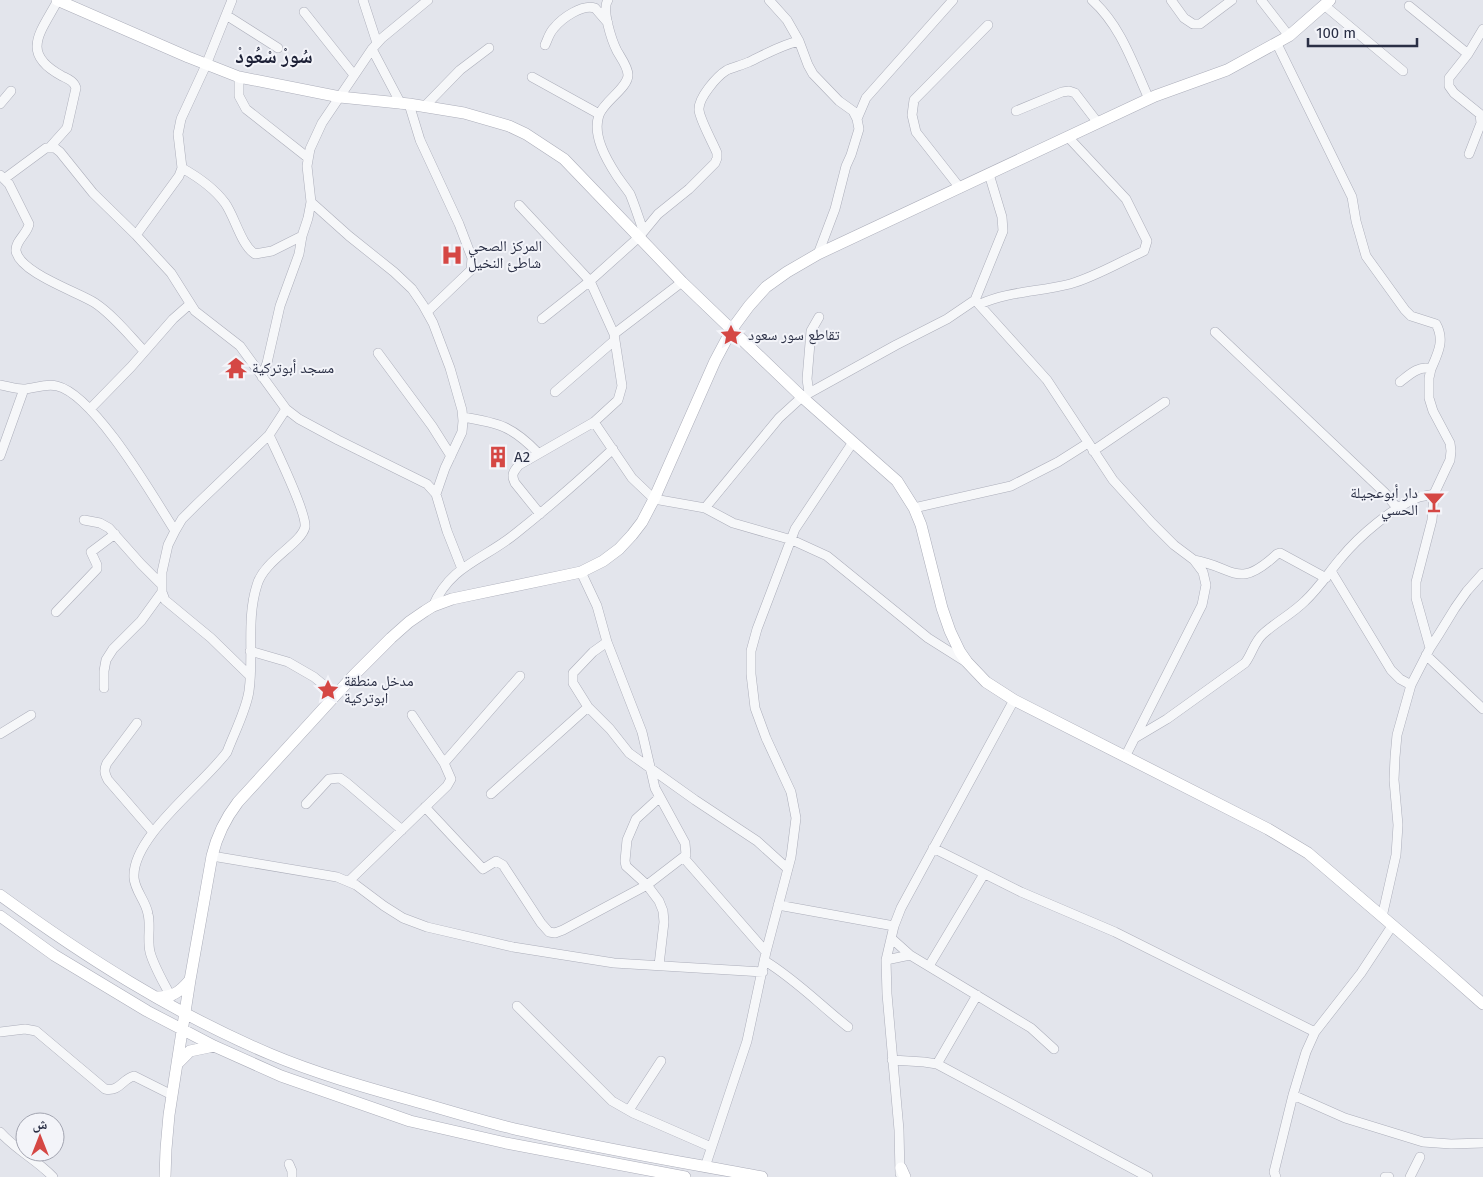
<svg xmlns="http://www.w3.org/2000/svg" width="1483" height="1177" viewBox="0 0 1483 1177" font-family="'Fira Sans','Noto Naskh Arabic',sans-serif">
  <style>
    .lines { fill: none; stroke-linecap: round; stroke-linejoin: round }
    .street-casing { stroke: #acaeba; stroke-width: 10 }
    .secondary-casing { stroke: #acaeba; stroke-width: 12 }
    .street { stroke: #f6f7f9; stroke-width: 9 }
    .secondary { stroke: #fff; stroke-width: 11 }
    .labels { text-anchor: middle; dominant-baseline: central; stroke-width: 4; stroke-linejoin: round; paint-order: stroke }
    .poi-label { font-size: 15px; fill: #2a2f45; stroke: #f3f4f9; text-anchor: start }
    .district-label { font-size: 20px; font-weight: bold; fill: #1c2036; stroke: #f3f4f9 }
  </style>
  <rect width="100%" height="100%" fill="#e3e5ec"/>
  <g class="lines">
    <g class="street-casing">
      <path id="street" d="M363,0L377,43
        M608,0C601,9 612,41 617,51C621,58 628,67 628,75C628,88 604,101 599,115C592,135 606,159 617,176C621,182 626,188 630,194C635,206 639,219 643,230
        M769,0L787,20L799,41
        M1092,0C1121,26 1133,64 1149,99
        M1171,0L1184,18L1193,24H1200L1232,0
        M1261,0L1289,36
        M1324,5L1403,71
        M1409,6L1468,54
        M304,12L354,75
        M226,15L278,48
        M1277,44L1352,197L1356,221L1366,256L1405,310L1411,316L1436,324C1445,340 1438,353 1431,369
        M545,45C548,39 549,33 554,28C562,18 582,4 595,8L608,23
        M372,49L401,104
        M239,77V96L246,109L307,157
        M532,77L599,114
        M0,104L11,91
        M409,104L420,140L459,224L472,258L471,270L427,312
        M424,107L460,70L489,48
        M1016,111L1062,92L1069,91L1075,93L1098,123
        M857,119L866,98L953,0
        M50,147L67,128L76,88C74,81 68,79 62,76C19,53 41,32 58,0
        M1469,154L1481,123L1480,114L1454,93L1449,86V78L1468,54L1483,29
        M182,168C198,177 214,188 225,203C235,217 241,245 255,254L272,251L302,236
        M0,175L9,184L29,224C28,233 15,241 16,251C20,273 78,292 95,303C113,315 129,335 144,351
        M4,179L46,148H55L60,152L93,193L136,235L171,273L195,311L240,346L286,409L299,419L338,440L427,484L436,494L447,531L462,569
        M960,188L916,132L912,115L914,100L988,25
        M311,202L349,236L394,272L412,289L423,305L433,323L450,368L462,410L463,421L462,432L445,468L436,494
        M519,205L590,281L614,334L622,386L618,400L594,422L519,465C513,472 511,475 515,483L540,514
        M136,235L179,176L182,168L178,134L181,119L206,65L232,0
        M975,300L1047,380L1113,480L1152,523L1174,545L1194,560L1203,572L1206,585L1202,605L1125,757
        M980,304C1009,291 1039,292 1070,284C1095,277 1120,262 1144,251L1147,241L1126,199L1068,137
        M542,319L590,281L639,237L658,214L689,189L715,163L717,158V153C713,143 700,120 699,110C698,98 717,76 727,70C734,67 742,65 749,62C766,54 781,45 799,41L808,65L813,74L839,101L853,111L857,119L859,129L851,155L846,166L835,209L818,254
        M1215,332L1385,493L1398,509
        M614,334L682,282
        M378,353L432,426L451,456
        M262,377L267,363L280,306L299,254L302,236L308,218L311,202L307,166L310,149L322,123L372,49L382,38L428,0
        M1400,382C1409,375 1419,365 1431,369L1429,378V398L1433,411L1450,443L1451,451L1450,460L1434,494L1432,520L1416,582V598L1430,648
        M0,385C7,386 15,389 23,389C34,389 45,383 57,386C95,395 154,498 175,531
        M555,392L615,340
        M809,393L807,379L811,331L819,317
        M90,409L131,367L173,319L190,304
        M463,417C499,423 512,426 538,453
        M594,422L632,478L654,499L705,508L733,523L792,540L827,556L928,638L966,662
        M1093,451L1165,402
        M0,456L24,389
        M705,508L779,418L802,397L896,345L947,319L975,300L1003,231L1002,217L989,174
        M914,508L1011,486L1058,462L1088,443
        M84,520L100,523L109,528L141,564L162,585
        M1194,560C1235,567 1237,591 1277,554L1280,553L1326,578
        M1331,571L1391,670L1400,679L1411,685
        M433,606C451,565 483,560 515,534C549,507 581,479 613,449
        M56,612L97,569V565L91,552L115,534
        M607,642L593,652L573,673V683L588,707L610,729L629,753L695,800L757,841L788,869
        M250,651L288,662L314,677L336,695
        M1426,655L1483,709
        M249,675L211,638L165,600L162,592V572L168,545L175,531L182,519L196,505L269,435
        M104,688V671L106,660L113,649L141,621L162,592
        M137,723L107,763C104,769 104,773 108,780L153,832
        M0,734L31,715
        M1135,738L1167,719L1245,663C1252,654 1254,642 1263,634C1276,622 1292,614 1305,601C1319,588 1329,572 1341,558C1359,536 1393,507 1419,497C1424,496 1430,495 1434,494
        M444,763L520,676
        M491,794L588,707
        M306,804L329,779L340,778L347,783L402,830
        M425,807L483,869L496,861L503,865L541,923L549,932L555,933L563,930L647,885L686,855L685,843L655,788L642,732L607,642L597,606L581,572
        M933,848L1021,892L1115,932L1315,1032
        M212,856L337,877L356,885L384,906L403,918L427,927L513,947L614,963L763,972
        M684,858L766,952
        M349,881L447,786L451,779L444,763L412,715
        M778,905L894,926
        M1382,917L1396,855L1398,825L1394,780L1395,757L1397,735L1411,685L1430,648L1439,634L1455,608L1467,591L1483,573
        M891,938L910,955
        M886,960L910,955L1031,1028L1054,1049
        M765,961C795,979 820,1005 848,1027
        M659,965L664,922L663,911L659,901L647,885L626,866L625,861L627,840L636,819L660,797
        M929,966L984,874
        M171,997C164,983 154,967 150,952C147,939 151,926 148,914C146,901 135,891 134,878C131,837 204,784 227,752C234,733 246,711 249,691C254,656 246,619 257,585C264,560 301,544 305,527C307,513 276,450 269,435L286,409
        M517,1006L612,1101L633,1113L711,1147
        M0,1032L25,1029L36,1031L105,1089C120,1092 122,1079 134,1076L172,1095
        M892,1060L924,1062L937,1064L1148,1177
        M937,1064L977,995
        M1293,1095L1345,1118L1423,1142L1451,1144L1483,1143
        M629,1110L661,1061
        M0,1132C16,1150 37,1160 53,1177
        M289,1164L292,1171V1177
        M705,1167L747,1041L766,952L791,857L796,818L791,792L766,738L755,708L751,674V651L757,629L795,529L853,442
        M900,1174L899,1130L887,994L886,960L894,926L901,908L1014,700
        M1276,1177L1274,1172L1293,1095L1306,1052L1315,1032L1361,973L1392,926
        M1385,1177H1389
        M1410,1177L1420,1157"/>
    </g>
    <g class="secondary-casing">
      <path id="secondary" d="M57,0L188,57L239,77L340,97L409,104L464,113L509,126L526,134L564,159L682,282L802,397L897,481L914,508L921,525L942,608L950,631L960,652L967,662L986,682L1014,700L1268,829L1308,853L1440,966L1483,1004
        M0,895C85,957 173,1013 270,1054C315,1073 364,1087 411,1100C443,1109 475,1119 507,1127C591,1147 677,1161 762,1177
        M0,916L54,955L147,1011L214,1046L281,1076L410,1121L506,1143L685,1177
        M156,997C172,997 179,993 189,981
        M177,1064L190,1051L214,1046
        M901,1168L905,1177
        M165,1177L166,1149L169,1115L190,980L212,856C217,835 225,819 238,802L354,675L391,638L409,622L425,611L433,606L452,599L581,572L603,561L619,549L632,535L642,522L654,499L715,361L732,329L749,306L766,287L787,272L818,254L1155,96L1227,70L1289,36L1330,0"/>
    </g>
    <use href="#street" class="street"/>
    <use href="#secondary" class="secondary"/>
  </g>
  <defs>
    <g id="hospital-bare" transform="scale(1.725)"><path d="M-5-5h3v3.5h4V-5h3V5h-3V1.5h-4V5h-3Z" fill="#d54744" stroke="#f3f4f9" stroke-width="2.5" paint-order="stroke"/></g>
    <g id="sight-bare" transform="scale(1.725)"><path d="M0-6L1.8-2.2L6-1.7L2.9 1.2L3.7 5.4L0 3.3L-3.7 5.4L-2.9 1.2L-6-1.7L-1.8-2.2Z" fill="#d54744" stroke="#f3f4f9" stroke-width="2.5" paint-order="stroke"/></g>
    <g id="temple-bare" transform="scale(1.725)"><path d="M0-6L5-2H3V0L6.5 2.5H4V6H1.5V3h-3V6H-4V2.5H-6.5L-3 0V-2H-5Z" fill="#d54744" stroke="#f3f4f9" stroke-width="2.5" paint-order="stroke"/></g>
    <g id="building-bare" transform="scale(1.725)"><path d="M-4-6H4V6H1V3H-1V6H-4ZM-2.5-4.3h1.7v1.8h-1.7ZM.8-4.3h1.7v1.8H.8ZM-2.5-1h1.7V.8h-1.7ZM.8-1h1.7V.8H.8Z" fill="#d54744" stroke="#f3f4f9" stroke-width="2.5" paint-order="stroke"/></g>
    <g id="bar-bare" transform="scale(1.725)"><path d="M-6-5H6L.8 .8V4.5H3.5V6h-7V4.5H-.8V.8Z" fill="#d54744" stroke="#f3f4f9" stroke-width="2.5" paint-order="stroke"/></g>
  </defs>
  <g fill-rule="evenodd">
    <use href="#hospital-bare" x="452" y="255"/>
    <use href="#sight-bare" x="731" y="335"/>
    <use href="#temple-bare" x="236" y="368"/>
    <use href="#building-bare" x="498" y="457"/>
    <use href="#bar-bare" x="1434" y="502"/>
    <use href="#sight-bare" x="328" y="690"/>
  </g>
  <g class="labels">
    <g class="poi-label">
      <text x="468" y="246">المركز الصحي<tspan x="468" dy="17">شاطئ النخيل</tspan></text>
      <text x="748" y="335">تقاطع سور سعود</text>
      <text x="252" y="368">مسجد أبوتركية</text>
      <text x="514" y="457">A2</text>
      <text x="1418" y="493" text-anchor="end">دار أبوعجيلة<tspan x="1418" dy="17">الحسي</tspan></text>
      <text x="344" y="681">مدخل منطقة<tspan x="344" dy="17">ابوتركية</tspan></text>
    </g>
    <g class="district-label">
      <text x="274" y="56">سُورْ سْعُودْ</text>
    </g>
  </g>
  <g transform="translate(40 1137)"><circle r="24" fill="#f3f4f9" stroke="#a3a5b1"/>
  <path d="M0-4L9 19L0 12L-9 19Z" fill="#d54744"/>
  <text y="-8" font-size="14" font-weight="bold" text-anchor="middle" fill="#2a2f45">ش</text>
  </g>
  <path d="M1308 38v8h109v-8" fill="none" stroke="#2a2f45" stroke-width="2.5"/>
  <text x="1316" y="38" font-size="15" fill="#2a2f45" stroke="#f3f4f9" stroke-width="4" paint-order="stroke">100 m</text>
</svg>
